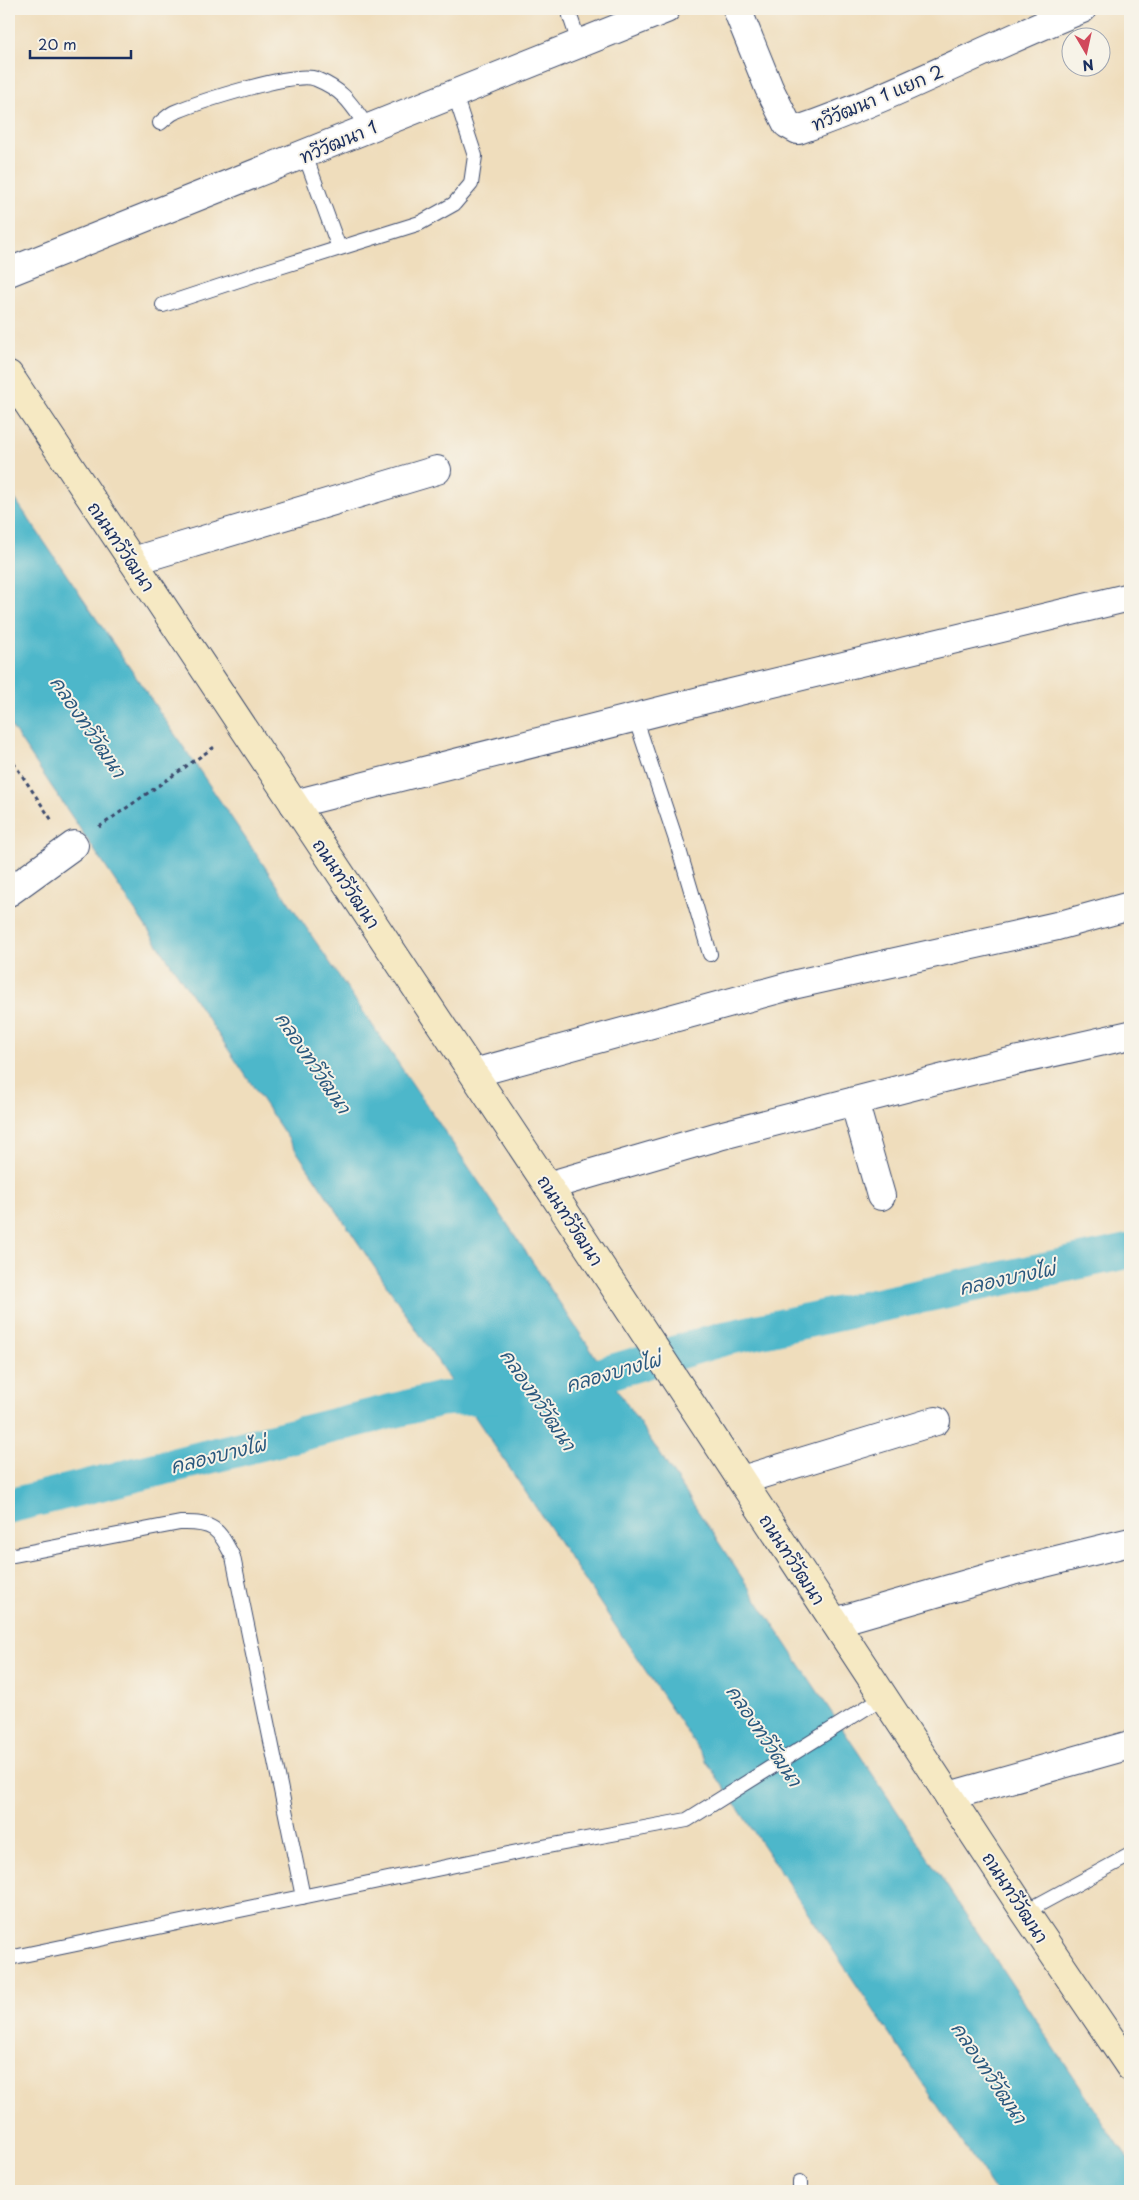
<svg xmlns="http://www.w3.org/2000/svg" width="1139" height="2200" viewBox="0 0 1139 2200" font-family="'Playpen Sans','Playpen Sans Thai',sans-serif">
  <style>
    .water { fill: #4db7ca; stroke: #347394 }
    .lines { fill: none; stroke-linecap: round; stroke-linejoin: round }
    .canal { stroke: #4db7ca; stroke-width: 35 }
    .lane-casing { stroke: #3b496c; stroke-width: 16 }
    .street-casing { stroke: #3b496c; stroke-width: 30 }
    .secondary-casing { stroke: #3b496c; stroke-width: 30 }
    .path { stroke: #3b496c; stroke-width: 3; stroke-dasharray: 4 4; stroke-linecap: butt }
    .lane { stroke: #fff; stroke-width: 14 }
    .street { stroke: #fff; stroke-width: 28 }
    .secondary { stroke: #f6e9c3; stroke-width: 28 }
    .labels { text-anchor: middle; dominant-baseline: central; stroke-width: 4; stroke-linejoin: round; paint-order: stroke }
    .street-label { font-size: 18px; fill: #1b2f5e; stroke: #f7f3e8 }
    .water-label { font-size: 19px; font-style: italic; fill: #2a587e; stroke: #f7f3e8 }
  </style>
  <rect width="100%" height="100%" fill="#f7f3e8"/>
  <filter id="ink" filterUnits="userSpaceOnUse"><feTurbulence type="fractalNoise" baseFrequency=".02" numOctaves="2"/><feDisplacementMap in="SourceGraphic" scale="10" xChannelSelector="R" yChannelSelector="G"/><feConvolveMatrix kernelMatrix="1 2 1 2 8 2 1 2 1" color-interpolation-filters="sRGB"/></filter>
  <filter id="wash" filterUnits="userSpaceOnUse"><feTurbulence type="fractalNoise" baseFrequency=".0096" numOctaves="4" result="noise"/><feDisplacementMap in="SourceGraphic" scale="20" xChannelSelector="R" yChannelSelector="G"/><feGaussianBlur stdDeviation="1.12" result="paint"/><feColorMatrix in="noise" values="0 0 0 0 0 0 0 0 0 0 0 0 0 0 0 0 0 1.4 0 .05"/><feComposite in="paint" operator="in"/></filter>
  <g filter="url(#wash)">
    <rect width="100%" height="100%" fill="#efddbc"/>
    <path class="water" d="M9,490L504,1219L1130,2162V2191H995L9,723Z"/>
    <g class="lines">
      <path class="canal" d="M560,1387L722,1339L1130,1251
        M9,1506L441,1399L509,1395"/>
    </g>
  </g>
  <g filter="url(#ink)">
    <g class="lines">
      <g class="lane-casing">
        <path id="lane" d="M571,9L570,16L579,43
          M160,123C165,119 170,114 175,112C199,102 296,70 316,79C345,91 351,104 368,128
          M305,155L339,248
          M163,305L254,275L420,223L454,204L471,184L475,156L454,92
          M635,717L677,843L710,954
          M9,1556L180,1523C214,1522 218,1528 233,1557L303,1897
          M1025,1912L1130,1855
          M9,1958L532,1849L687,1820L885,1696
          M800,2191V2182"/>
      </g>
      <g class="street-casing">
        <path id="street" d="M737,9L769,88L787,124L798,130C894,97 987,47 1082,9
          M9,272L666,9
          M133,561L437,470
          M294,804L723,695L1130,597
          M9,892L74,845
          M474,1073L797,984L1057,926L1130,906
          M854,1101L881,1196
          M548,1186L719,1136L979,1069L1130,1035
          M742,1480L936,1421
          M835,1622L1012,1571L1130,1542
          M949,1796L1130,1745"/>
      </g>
      <g class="secondary-casing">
        <path id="secondary" d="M9,375L548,1186L1025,1912L1130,2067"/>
      </g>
      <path class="path" d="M9,756L53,822
        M99,827L217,745"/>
      <use href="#lane" class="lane"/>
      <use href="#street" class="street"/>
      <use href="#secondary" class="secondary"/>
    </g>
  </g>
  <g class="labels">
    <g class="street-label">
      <text transform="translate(877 97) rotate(-23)">ทวีวัฒนา 1 แยก 2</text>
      <text transform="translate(338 141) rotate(-23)">ทวีวัฒนา 1</text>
      <text transform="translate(122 546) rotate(56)">ถนนทวีวัฒนา</text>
      <text transform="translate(347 883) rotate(56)">ถนนทวีวัฒนา</text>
      <text transform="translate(571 1220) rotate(57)">ถนนทวีวัฒนา</text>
      <text transform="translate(793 1559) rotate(57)">ถนนทวีวัฒนา</text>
      <text transform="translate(1016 1897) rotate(57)">ถนนทวีวัฒนา</text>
    </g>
    <g class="water-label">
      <text transform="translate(89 726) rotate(56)">คลองทวีวัฒนา</text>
      <text transform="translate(314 1062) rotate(56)">คลองทวีวัฒนา</text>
      <text transform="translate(1007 1277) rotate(-12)">คลองบางไผ่</text>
      <text transform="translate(613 1371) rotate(-16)">คลองบางไผ่</text>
      <text transform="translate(539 1399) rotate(56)">คลองทวีวัฒนา</text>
      <text transform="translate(218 1454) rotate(-14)">คลองบางไผ่</text>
      <text transform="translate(765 1735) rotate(56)">คลองทวีวัฒนา</text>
      <text transform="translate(990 2072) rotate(56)">คลองทวีวัฒนา</text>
    </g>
  </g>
  <rect width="1139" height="2200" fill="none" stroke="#f7f3e8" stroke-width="30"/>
  <g transform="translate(1086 52) rotate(171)"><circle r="24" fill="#f7f3e8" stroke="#9fa5b1"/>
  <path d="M0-4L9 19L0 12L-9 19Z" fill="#d1495b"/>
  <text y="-8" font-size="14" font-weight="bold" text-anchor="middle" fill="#1b2f5e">N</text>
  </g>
  <path d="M30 50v8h101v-8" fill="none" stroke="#1b2f5e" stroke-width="2.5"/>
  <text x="38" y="50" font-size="15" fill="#1b2f5e" stroke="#f7f3e8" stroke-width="4" paint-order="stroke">20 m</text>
</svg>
